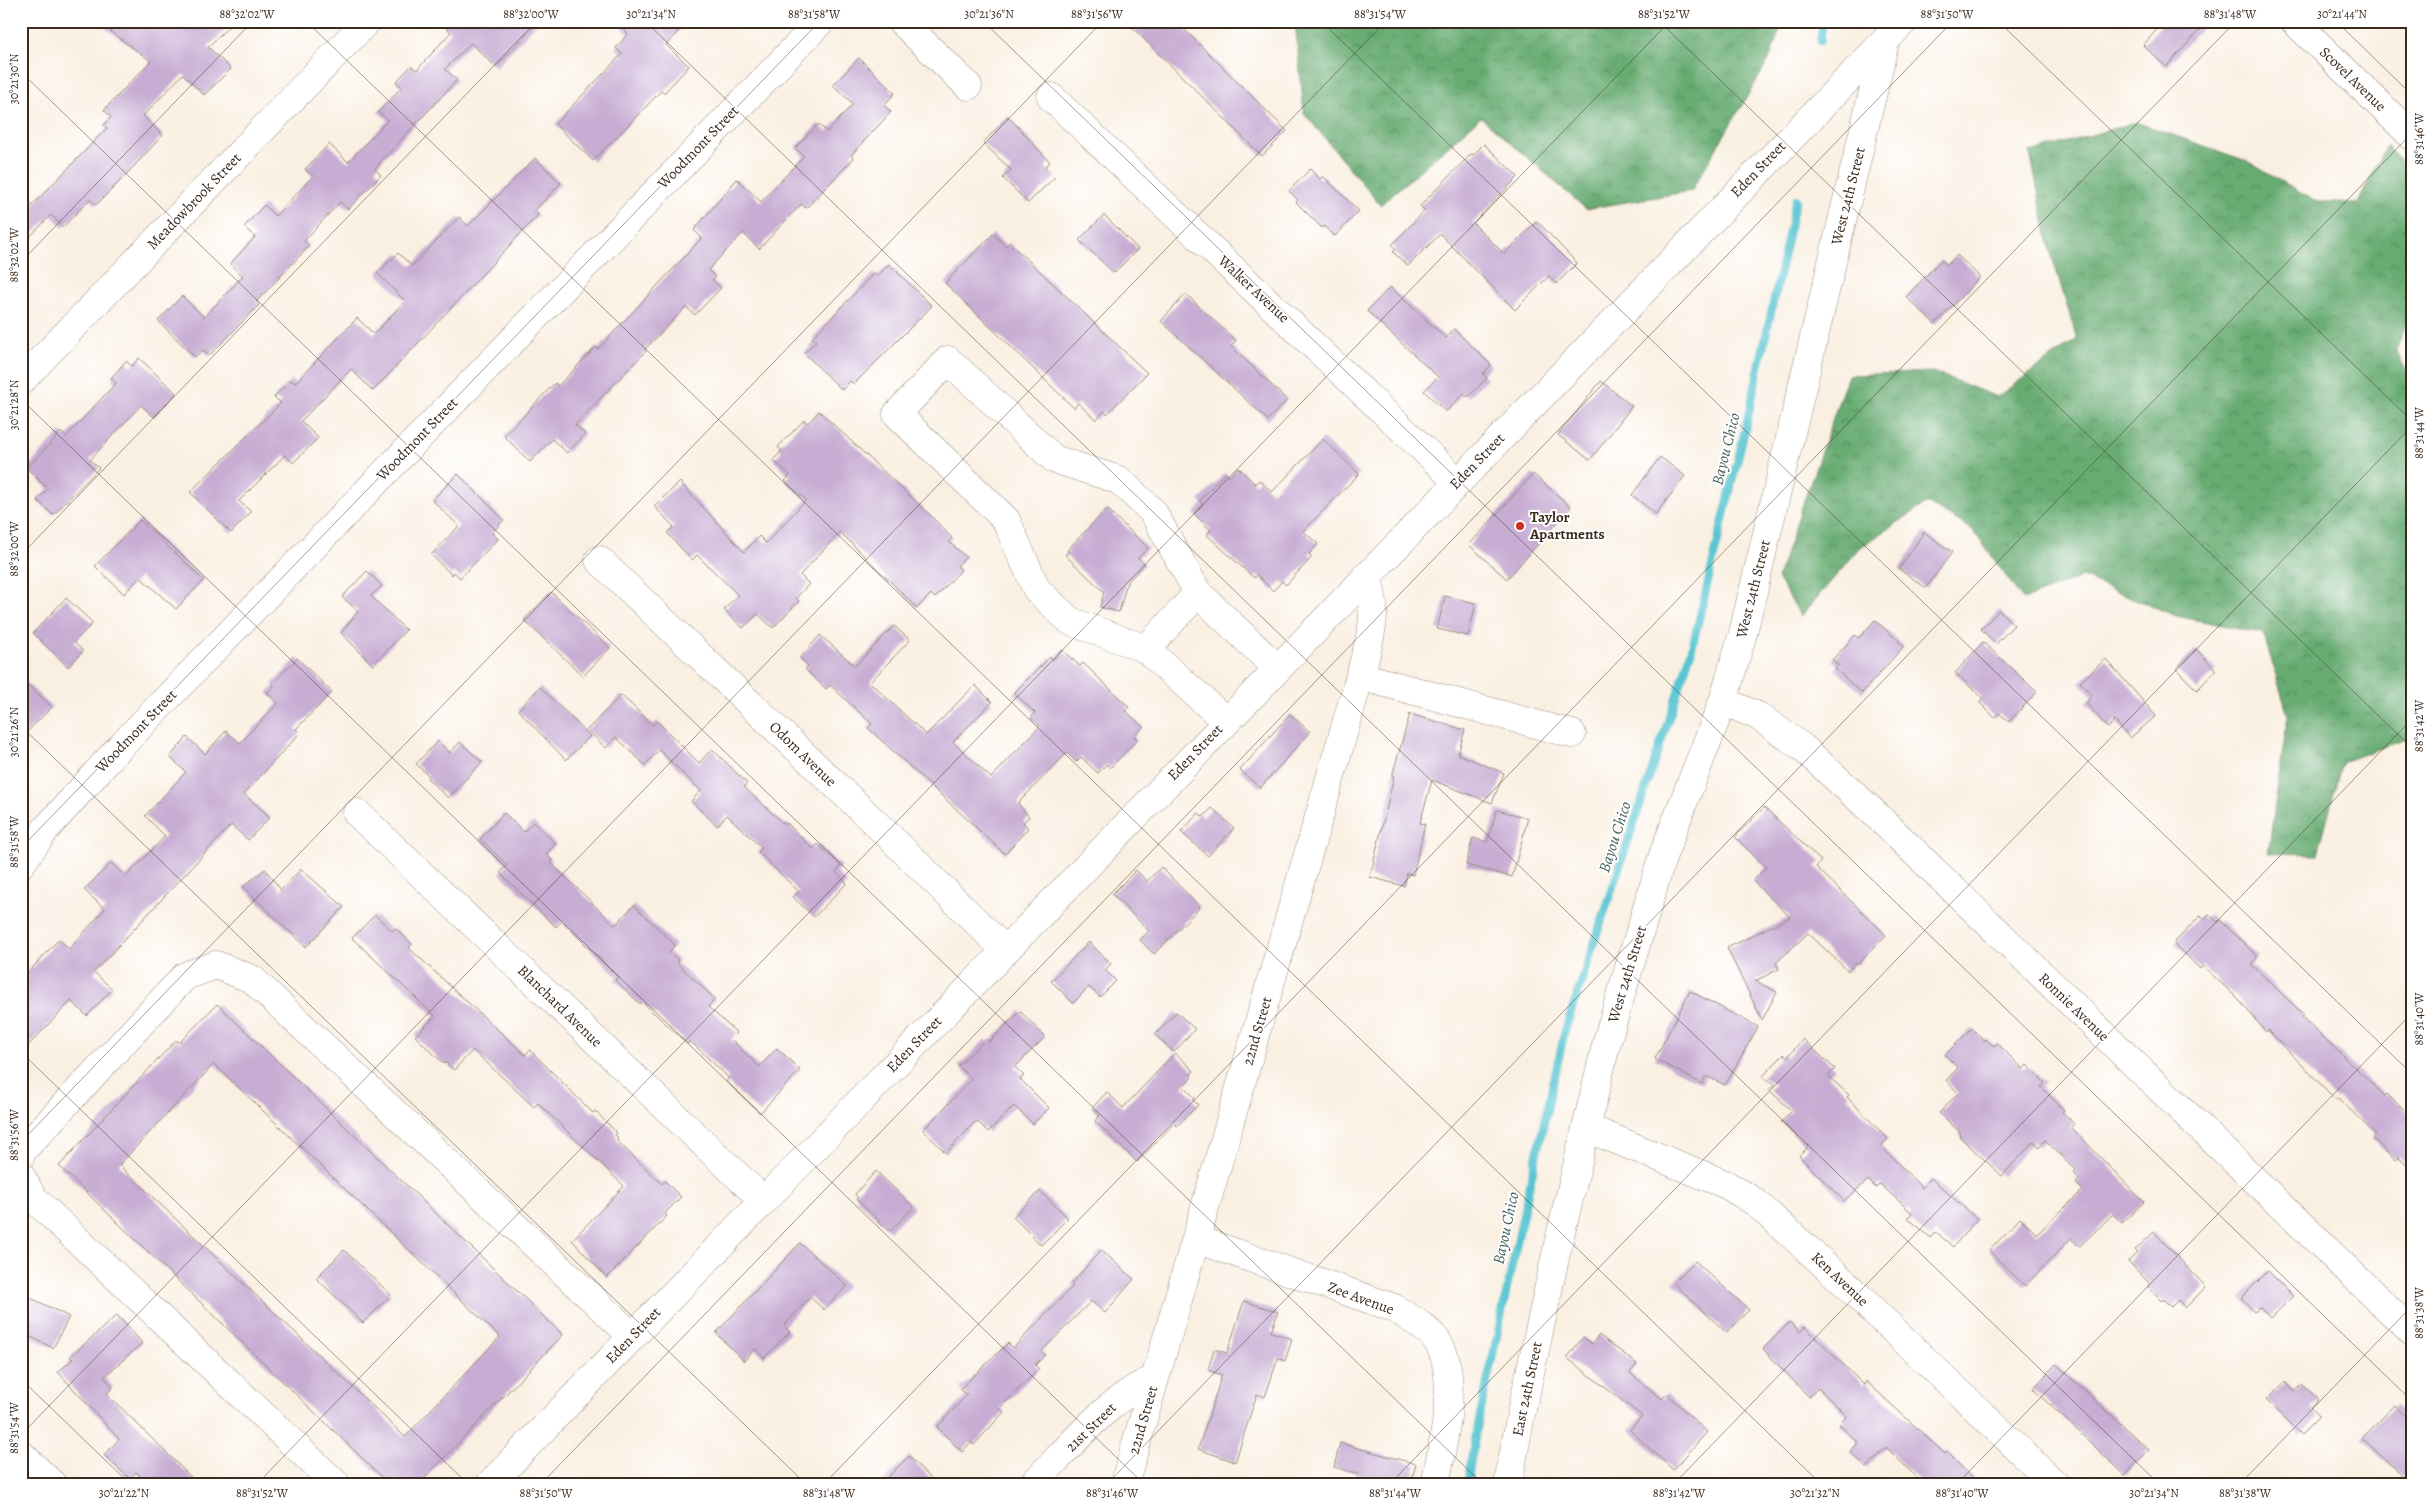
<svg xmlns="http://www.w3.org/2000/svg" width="2433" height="1506" viewBox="0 0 2433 1506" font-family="Alegreya,serif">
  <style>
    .forest { fill: url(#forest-crowns); stroke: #516b48 }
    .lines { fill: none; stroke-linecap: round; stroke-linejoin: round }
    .stream { stroke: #59c5d1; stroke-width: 8 }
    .building { fill: #c7acd3; fill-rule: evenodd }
    .minor-casing { stroke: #9a8d80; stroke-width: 29 }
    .minor { stroke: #fff; stroke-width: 28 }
    .ticks { fill: none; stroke: #3b2a1e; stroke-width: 1; stroke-opacity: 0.45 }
    .poi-dot { fill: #c8321e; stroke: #fff; stroke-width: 2 }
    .labels { text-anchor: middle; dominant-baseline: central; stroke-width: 4; stroke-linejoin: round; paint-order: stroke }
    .street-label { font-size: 15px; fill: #3b2a1e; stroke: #fff }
    .poi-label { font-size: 15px; font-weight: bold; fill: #3b2a1e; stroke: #fff; text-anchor: start }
    .water-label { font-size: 16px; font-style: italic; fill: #46605d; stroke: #fff }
    .neatline { fill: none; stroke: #3b2a1e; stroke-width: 2 }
    .ticks-label { font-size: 12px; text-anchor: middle; fill: #3b2a1e }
  </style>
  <defs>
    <pattern id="forest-crowns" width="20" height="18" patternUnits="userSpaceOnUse" patternTransform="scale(1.25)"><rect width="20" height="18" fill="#67ac72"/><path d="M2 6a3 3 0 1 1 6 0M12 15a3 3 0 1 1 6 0" fill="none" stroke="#568c5d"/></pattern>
  </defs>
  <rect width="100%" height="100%" fill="#fff"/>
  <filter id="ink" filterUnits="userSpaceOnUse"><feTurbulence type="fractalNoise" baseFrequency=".02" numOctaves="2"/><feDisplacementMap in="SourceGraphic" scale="10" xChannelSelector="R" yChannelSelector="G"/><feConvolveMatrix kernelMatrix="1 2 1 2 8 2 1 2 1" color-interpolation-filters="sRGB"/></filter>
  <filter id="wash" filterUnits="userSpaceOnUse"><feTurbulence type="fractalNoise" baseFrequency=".0096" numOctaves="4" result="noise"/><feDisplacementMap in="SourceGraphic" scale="20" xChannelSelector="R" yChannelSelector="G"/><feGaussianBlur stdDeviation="1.12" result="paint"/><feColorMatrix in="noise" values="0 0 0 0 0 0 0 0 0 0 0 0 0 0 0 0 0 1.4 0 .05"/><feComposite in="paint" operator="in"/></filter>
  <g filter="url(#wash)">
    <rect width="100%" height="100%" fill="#faf0e2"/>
    <path class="forest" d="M1295,21H1783L1769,60L1691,191L1586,209L1481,117L1380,205L1304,113Z
      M2136,122L2247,161L2314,201L2358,203L2387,145L2412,177V308L2396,351L2412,381V737L2342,762L2318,854L2268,853L2288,715L2263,633L2176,616L2082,577L2023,600L1972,529L1927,503L1861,547L1801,616L1777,578L1848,375L1933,372L1997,397L2077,339L2050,250L2030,153Z"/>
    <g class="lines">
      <path class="stream" d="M1820,41L1823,21
        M1467,1485L1473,1448L1524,1210L1565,1031L1691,652L1748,417L1796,199"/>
    </g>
    <g id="blocks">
      <path class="building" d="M96,21H165L166,31L172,24L169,21H234L208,47L231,69L204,95L183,74L143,116L163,135L122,179L96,205L90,199L63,227L51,215L21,246V217L107,128L104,125L111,117L104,110L151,61Z
        M439,21H539L496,67L471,43L445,69L457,80L383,159L375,169L381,175L348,209L340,202L304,241L309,246L256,302L259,305L209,356L203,350L195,357L158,321L182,296L204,317L243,276L230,264L255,237L244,227L264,205L275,216L313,176L305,169L329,144L348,162L388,120L378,112L402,87L396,82L411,66L417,70L451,32Z
        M616,21H688L666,45L689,66L664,93L661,91L593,161L555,124L622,54L616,48L628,34Z
        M1126,21H1176L1287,131L1262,156Z
        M2165,21H2208L2166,67L2143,45Z
        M859,58L895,93L884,105L891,112L851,155L854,158L806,208L801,204L759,249L743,233L708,270L715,277L712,280L721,288L695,315L686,307L645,349L646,351L575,425L585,434L567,453L552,439L530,462L504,436L555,383L558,386L596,347L598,349L702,238L694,230L737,179L761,202L804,156L795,148L818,124L827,132L853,104L833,85Z
        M1008,116L1050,162L1045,167L1055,177L1028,203L1003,178L1011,170L983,143Z
        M1484,144L1518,177L1473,223L1504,254L1537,221L1577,263L1556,284L1549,276L1515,310L1440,234L1408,266L1393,252L1396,249L1392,245L1425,210L1420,206L1471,154L1473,155Z
        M535,158L561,183L534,211L538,215L373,391L351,369L301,421L318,438L293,463L285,455L239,501L251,512L231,533L190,492L281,403L274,397L291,380L295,383L357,318L374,334L405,301L377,273L398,253L412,266L459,217L468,226Z
        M1310,169L1320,179L1323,176L1359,211L1335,236L1324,226L1322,228L1296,202L1298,200L1289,191Z
        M1104,215L1138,249L1114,273L1079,240Z
        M993,234L1006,246L1009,243L1027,259L1147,373L1107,414L1104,411L1096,420L1078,403L1074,408L945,283Z
        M1957,255L1980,277L1935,324L1906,297L1941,260L1947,265Z
        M889,264L932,306L854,384L850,381L842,390L804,353L816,341L812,338L874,273L877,276Z
        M1390,287L1446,338L1454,329L1491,365L1483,374L1487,378L1468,397L1464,393L1446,412L1424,391L1438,377L1367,311Z
        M1186,294L1236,341L1231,346L1287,400L1268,420L1161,321Z
        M139,358L176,393L154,417L141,405L90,460L99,468L53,515L37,500L48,489L27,468L61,432L66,437L116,383L111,378L126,361L132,366Z
        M1601,381L1632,406L1590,460L1558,435Z
        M819,411L929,514L952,538L949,542L966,557L957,566L961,570L935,598L931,594L917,608L840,532L800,575L809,584L796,598L799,601L773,628L758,614L743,628L724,610L738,595L697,555L692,560L667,533L674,527L654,506L680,482L744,552L759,536L766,543L806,500L785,481L790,475L773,460L782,451L778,447L804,420L808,423Z
        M1323,439L1359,474L1303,531L1318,544L1309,554L1312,557L1286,585L1282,581L1273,591L1257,575L1254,578L1207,535L1211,530L1194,514L1203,504L1199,501L1225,473L1229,477L1238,467L1255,484L1259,480L1272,492Z
        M1660,457L1685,476L1656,514L1632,495Z
        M458,474L504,520L492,533L498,539L460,578L454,572L452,575L431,555L459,526L432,500Z
        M1533,474L1571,507L1507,579L1469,545Z
        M1107,509L1148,548L1138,558L1145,564L1127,582L1119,612L1100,607L1104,592L1065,555L1069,551L1067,550Z
        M140,520L204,580L176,609L140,577L124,594L95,566Z
        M1924,532L1952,552L1926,588L1899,569Z
        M367,571L382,586L371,596L406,630L373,665L341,633L358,611L342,597Z
        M551,592L610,648L583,676L524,620Z
        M1445,596L1476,603L1468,636L1437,629Z
        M66,598L93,623L74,642L83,651L68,667L33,633Z
        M1999,610L2014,625L1996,644L1981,629Z
        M1875,620L1904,646L1862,693L1835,669L1838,665L1832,660L1855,635L1859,638Z
        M894,626L910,640L870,682L926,735L975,685L992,702L953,742L991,778L1040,726L1031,718L1035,713L1014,693L1050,657L1053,660L1062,650L1080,666L1083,663L1129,707L1126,711L1143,727L1134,736L1137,740L1110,768L1107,764L1098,773L1081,757L1076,762L1067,753L1018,803L1029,817L1023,822L1028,828L1005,854L868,728L872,724L830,685L826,689L805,669L808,666L800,658L820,635L855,666Z
        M1983,642L2037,692L2009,722L1999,713L1995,718L1979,702L1983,698L1955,673Z
        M2196,649L2216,670L2197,690L2176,669Z
        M297,658L332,692L296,729L300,733L244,794L270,817L248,840L231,825L94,972L112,989L87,1016L71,1001L21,1053V980L59,939L69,949L105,909L84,890L111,863L126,877L165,836L145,816L186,772L170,757L187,737L205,754L226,731L240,743L278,703L267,693L274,686L272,684Z
        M2106,659L2156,716L2130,738L2115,721L2108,728L2086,703L2092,696L2080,682Z
        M21,678L52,707L21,738Z
        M540,687L590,736L566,760L518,710Z
        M621,695L653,725L657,721L699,763L712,749L747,783L744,787L785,825L787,823L813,849L818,844L841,866L836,872L847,883L814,917L793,897L799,892L758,852L762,848L727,815L717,826L691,801L701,791L659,750L645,765L616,737L606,748L587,730Z
        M1290,714L1310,732L1260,788L1240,770Z
        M1410,714L1465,730L1458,754L1504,773L1492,803L1432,780L1420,823L1425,824L1413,875L1407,873L1404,886L1370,877L1394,777L1392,776Z
        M438,741L450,753L460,742L482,762L448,798L427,778L429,776L416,764Z
        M1764,807L1821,861L1816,867L1886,935L1858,964L1856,962L1848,971L1808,933L1776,963L1779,969L1755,981L1777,992L1762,1020L1727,948L1790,917L1753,881L1766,867L1735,837Z
        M1212,808L1234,828L1208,856L1181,832L1199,813L1203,817Z
        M1497,810L1528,818L1512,877L1466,865L1473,838L1487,842Z
        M504,813L524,832L533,822L556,844L546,854L552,860L550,862L615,925L634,905L675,945L669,952L679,961L677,963L715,999L708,1007L737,1033L731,1039L759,1067L777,1048L800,1070L760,1113L726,1081L729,1078L690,1041L688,1044L642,1002L640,1004L615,980L618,977L562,921L556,927L500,873L507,865L480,839Z
        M1161,867L1200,907L1154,954L1140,940L1149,931L1112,894L1136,870L1147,881Z
        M265,869L281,890L301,869L344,907L306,947L243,887Z
        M2209,914L2218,923L2220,920L2258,957L2251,964L2304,1015L2302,1017L2385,1096L2387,1094L2412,1118V1169L2399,1157L2395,1160L2372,1138L2376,1135L2338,1098L2336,1100L2268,1030L2266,1032L2238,999L2203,966L2200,969L2174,943L2201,915L2204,919Z
        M375,915L392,931L395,928L412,944L409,948L525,1055L530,1050L593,1113L595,1111L617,1133L615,1135L618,1138L616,1140L662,1184L665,1181L681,1197L665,1213L667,1216L607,1278L572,1240L624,1186L538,1103L534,1107L473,1050L454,1070L445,1062L444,1064L415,1036L435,1016L352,938Z
        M1089,942L1111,964L1105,970L1116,981L1100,997L1089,987L1073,1003L1051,981Z
        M1690,991L1758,1027L1725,1085L1706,1076L1702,1084L1655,1059Z
        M217,1004L563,1335L418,1485H390L59,1166L176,1040L179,1043ZM214,1064L500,1337L405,1437L119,1165Z
        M1020,1011L1045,1037L1015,1067L1024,1076L1020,1079L1049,1108L1033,1124L1014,1106L988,1132L978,1122L974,1123L946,1153L923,1130L972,1079L958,1066L986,1039L989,1042Z
        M1176,1012L1195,1029L1174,1052L1155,1035Z
        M1972,1028L1984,1041L1986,1039L1994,1046L1997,1043L2023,1069L2027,1065L2045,1083L2041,1087L2064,1110L2062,1112L2074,1123L2071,1127L2144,1202L2122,1223L2113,1214L2079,1247L2071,1238L2025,1286L1989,1251L2020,1218L2037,1234L2083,1190L2076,1183L2079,1179L2074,1173L2076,1170L2045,1140L2039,1147L2034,1141L2002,1176L1961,1138L1960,1132L1939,1113L1958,1093L1946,1080L1958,1068L1945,1055Z
        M1803,1039L1835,1069L1828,1076L1849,1095L1847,1097L1888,1139L1881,1146L1922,1188L1931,1178L1977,1219L1953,1247L1936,1232L1931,1238L1908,1218L1912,1213L1880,1184L1876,1188L1868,1180L1844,1201L1799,1156L1808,1147L1781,1122L1792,1111L1769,1090L1775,1084L1762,1077L1784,1054L1787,1057Z
        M1175,1053L1194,1071L1190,1075L1192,1077L1183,1086L1195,1098L1193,1100L1198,1105L1177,1126L1174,1123L1137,1162L1095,1121L1100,1115L1092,1108L1107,1092L1123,1108Z
        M876,1171L914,1207L890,1231L856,1199L858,1198L855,1194Z
        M1040,1191L1068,1218L1041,1245L1013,1217Z
        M2154,1232L2206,1287L2185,1308L2178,1300L2171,1307L2163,1299L2161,1301L2148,1287L2150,1284L2128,1261L2137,1252L2135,1250Z
        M800,1243L847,1286L824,1310L810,1297L784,1326L790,1332L764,1358L755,1349L744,1361L716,1333Z
        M344,1250L391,1295L363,1323L316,1278Z
        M1101,1250L1134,1279L1105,1313L1091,1301L1042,1351L1045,1355L1035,1365L1039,1369L1000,1408L1004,1412L974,1445L971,1442L962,1452L937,1427L967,1395L960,1389L1008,1343L1013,1348L1073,1286L1071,1284Z
        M1695,1261L1749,1310L1727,1333L1673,1283Z
        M2268,1271L2293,1296L2271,1318L2260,1308L2255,1312L2241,1298Z
        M21,1293L69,1317L53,1348L21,1332Z
        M1244,1301L1278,1312L1271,1332L1292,1339L1285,1361L1278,1358L1265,1397L1257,1394L1235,1462L1198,1449L1222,1375L1208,1370L1214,1349L1227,1353Z
        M117,1315L142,1343L104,1377L113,1387L107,1394L199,1485H149L136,1472L130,1479L104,1455L119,1439L58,1372L73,1359L70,1357Z
        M1790,1322L1800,1332L1805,1327L1864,1385L1866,1381L1945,1454L1947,1452L1979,1485H1924L1886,1447L1867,1468L1850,1452L1857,1444V1441L1839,1425L1847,1416L1818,1388L1809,1397L1763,1349Z
        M1599,1335L1637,1364L1630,1373L1662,1399L1667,1394L1707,1432L1673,1470L1630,1430L1642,1416L1567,1358L1583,1337L1592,1344Z
        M2056,1364L2149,1450L2125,1475L2033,1389Z
        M2285,1382L2295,1391L2302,1384L2318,1399L2310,1407L2319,1417L2301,1435L2266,1400Z
        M2395,1405L2412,1422V1485L2362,1438Z
        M1340,1443L1416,1464L1410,1485H1356L1359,1474L1334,1467Z
        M909,1456L937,1485H880Z"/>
    </g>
  </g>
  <g filter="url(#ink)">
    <use href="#blocks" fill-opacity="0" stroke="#9a8d80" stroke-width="1"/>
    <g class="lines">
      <g class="minor-casing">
        <path id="minor" d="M901,21L968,86
          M2294,21L2412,136
          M1051,97L1457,481
          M21,381L367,21
          M599,560L890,837L1005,950
          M1146,649L1198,593
          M1360,676L1572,734
          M1723,701L1758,716L1802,747L1871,810L2412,1332
          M1226,721L1146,649L1070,621L1037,590L1006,520L897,414L948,360L1054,459L1119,480L1153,512L1198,593L1277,668
          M357,813L763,1200
          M21,864L45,830L118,749L821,21
          M1587,1128L1727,1185L1755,1202L1836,1275L2056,1485
          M21,1155V1152L185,976L216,965L252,979L632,1336
          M21,1176L33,1198L337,1485
          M1196,1239L1394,1308C1409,1318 1426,1326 1437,1341C1461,1377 1442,1445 1435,1485
          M21,1454L53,1485
          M489,1485L1904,21
          M1032,1485C1065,1452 1112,1394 1155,1379
          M1124,1485L1360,676C1369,642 1381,610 1366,576
          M1508,1485L1520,1419L1557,1249L1607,1041L1663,855L1723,701L1743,633L1885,42"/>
      </g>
      <use href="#minor" class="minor"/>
    </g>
  </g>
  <path class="ticks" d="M306,21L1822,1485M645,21L2160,1485M983,21L2412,1401M1321,21L2412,1074M1659,21L2412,748M1998,21L2412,421M2336,21L2412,95M21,72L1484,1485M21,262L253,21M21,399L1145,1485M21,555L537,21M21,726L807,1485M21,848L820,21M21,1052L469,1485M21,1142L1103,21M21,1379L131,1485M21,1435L1386,21M256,1485L1670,21M540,1485L1953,21M823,1485L2236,21M1106,1485L2412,133M1389,1485L2412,426M1673,1485L2412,719M1956,1485L2412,1013M2239,1485L2412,1306"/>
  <circle class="poi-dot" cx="1520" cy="526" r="5"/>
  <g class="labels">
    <g class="street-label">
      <text transform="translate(2353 79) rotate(44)">Scovel Avenue</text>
      <text transform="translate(698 147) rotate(-46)">Woodmont Street</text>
      <text transform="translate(1758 169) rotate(-46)">Eden Street</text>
      <text transform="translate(1848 196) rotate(-76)">West 24th Street</text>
      <text transform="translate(194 201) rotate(-46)">Meadowbrook Street</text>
      <text transform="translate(1254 289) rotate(43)">Walker Avenue</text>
      <text transform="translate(417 439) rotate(-46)">Woodmont Street</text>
      <text transform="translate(1477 461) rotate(-46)">Eden Street</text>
      <text transform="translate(1753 589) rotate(-76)">West 24th Street</text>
      <text transform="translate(136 731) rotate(-46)">Woodmont Street</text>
      <text transform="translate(1195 752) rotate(-46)">Eden Street</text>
      <text transform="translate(803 754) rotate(44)">Odom Avenue</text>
      <text transform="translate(1627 974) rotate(-73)">West 24th Street</text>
      <text transform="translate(560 1006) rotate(44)">Blanchard Avenue</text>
      <text transform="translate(2074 1007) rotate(44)">Ronnie Avenue</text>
      <text transform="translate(1257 1031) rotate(-74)">22nd Street</text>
      <text transform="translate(914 1044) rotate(-46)">Eden Street</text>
      <text transform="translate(1840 1279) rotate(43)">Ken Avenue</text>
      <text transform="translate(1361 1298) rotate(20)">Zee Avenue</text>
      <text transform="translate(633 1335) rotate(-46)">Eden Street</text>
      <text transform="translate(1527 1389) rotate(-78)">East 24th Street</text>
      <text transform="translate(1143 1420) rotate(-74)">22nd Street</text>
      <text transform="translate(1091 1427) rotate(-44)">21st Street</text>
    </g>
    <g class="poi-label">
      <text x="1530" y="517">Taylor<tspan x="1530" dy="17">Apartments</tspan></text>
    </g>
    <g class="water-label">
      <text transform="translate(1726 449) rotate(-76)">Bayou Chico</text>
      <text transform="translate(1615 837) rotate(-72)">Bayou Chico</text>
      <text transform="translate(1506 1228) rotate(-78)">Bayou Chico</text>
    </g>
  </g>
  <rect width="2433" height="1506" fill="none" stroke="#fff" stroke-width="55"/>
  <rect x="28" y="28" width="2378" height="1450" class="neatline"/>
  <g class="ticks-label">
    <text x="247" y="18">88°32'02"W</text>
    <text x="531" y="18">88°32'00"W</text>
    <text x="651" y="18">30°21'34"N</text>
    <text x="814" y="18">88°31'58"W</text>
    <text x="989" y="18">30°21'36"N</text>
    <text x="1097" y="18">88°31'56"W</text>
    <text x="1380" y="18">88°31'54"W</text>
    <text x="1664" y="18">88°31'52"W</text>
    <text x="1947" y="18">88°31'50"W</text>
    <text x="2230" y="18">88°31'48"W</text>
    <text x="2342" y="18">30°21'44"N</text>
    <text transform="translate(14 79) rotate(-90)" y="4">30°21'30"N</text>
    <text transform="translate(2419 139) rotate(-90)" y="4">88°31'46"W</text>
    <text transform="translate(14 255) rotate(-90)" y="4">88°32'02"W</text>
    <text transform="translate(14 405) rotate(-90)" y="4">30°21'28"N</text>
    <text transform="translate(2419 433) rotate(-90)" y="4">88°31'44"W</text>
    <text transform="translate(14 549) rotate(-90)" y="4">88°32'00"W</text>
    <text transform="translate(2419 726) rotate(-90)" y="4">88°31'42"W</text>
    <text transform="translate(14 732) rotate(-90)" y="4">30°21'26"N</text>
    <text transform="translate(14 842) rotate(-90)" y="4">88°31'58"W</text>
    <text transform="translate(2419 1019) rotate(-90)" y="4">88°31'40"W</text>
    <text transform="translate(14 1135) rotate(-90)" y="4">88°31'56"W</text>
    <text transform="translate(2419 1313) rotate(-90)" y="4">88°31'38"W</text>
    <text transform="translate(14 1428) rotate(-90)" y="4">88°31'54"W</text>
    <text x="124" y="1497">30°21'22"N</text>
    <text x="262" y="1497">88°31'52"W</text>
    <text x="546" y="1497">88°31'50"W</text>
    <text x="829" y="1497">88°31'48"W</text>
    <text x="1112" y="1497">88°31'46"W</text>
    <text x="1395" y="1497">88°31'44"W</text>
    <text x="1679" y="1497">88°31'42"W</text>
    <text x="1815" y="1497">30°21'32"N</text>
    <text x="1962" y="1497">88°31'40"W</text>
    <text x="2154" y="1497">30°21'34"N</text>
    <text x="2245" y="1497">88°31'38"W</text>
  </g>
</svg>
